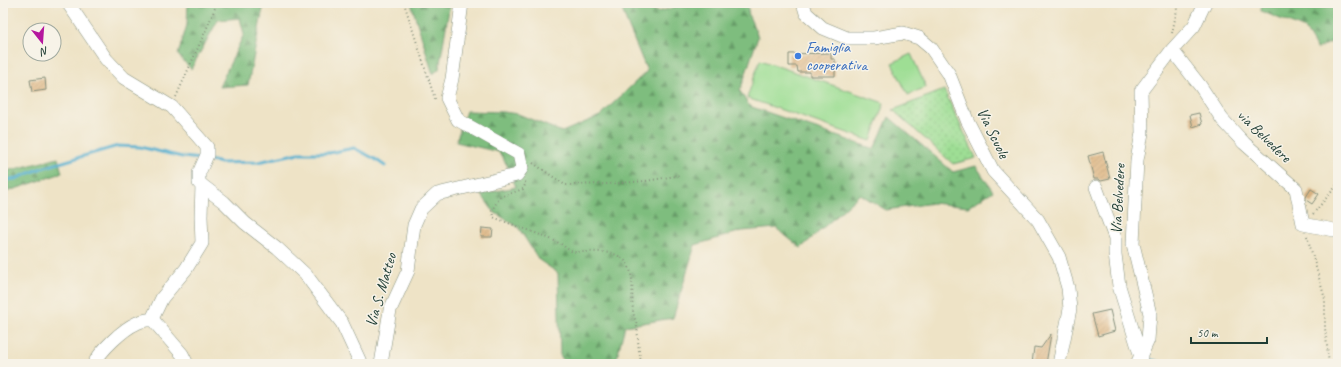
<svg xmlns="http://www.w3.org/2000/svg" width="1341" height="367" viewBox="0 0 1341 367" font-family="Caveat,sans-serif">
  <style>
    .forest { fill: url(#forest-firs); stroke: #4e7d59 }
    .park { fill: url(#park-dots); stroke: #5e8e64 }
    .garden { fill: #9ede94; stroke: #5e8e64 }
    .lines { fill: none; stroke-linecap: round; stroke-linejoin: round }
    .stream { stroke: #50aecf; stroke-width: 3 }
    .building { fill: url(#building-hatch) }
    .minor-casing { stroke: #86907d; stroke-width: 14 }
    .path { stroke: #86907d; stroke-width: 2; stroke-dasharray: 1 3; stroke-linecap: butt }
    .minor { stroke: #fff; stroke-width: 13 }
    .shop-dot { fill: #3f7fe0; stroke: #f7f3e8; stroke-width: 1.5 }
    .labels { text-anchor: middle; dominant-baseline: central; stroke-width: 3; stroke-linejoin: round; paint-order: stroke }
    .shop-label { font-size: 16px; fill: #366cbe; stroke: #f7f3e8; text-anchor: start }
    .street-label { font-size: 16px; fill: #1f3d34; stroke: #f7f3e8 }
  </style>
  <defs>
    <pattern id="forest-firs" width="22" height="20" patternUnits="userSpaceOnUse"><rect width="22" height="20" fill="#7ebd7e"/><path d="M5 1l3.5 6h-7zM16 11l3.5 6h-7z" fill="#679b68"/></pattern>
    <pattern id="park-dots" width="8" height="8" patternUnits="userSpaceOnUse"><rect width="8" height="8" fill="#9ede94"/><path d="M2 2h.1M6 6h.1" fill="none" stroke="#88bf80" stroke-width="1.8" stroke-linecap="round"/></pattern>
    <pattern id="building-hatch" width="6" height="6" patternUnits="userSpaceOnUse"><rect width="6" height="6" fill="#e0b885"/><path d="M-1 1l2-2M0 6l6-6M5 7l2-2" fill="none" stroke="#b5976e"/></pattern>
  </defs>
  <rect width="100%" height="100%" fill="#f7f3e8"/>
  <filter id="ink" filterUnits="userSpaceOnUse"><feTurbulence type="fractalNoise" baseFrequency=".025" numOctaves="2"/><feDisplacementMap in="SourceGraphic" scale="8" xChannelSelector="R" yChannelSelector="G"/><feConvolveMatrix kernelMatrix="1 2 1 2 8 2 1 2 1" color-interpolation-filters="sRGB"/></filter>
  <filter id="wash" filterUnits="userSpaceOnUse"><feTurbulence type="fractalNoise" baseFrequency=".012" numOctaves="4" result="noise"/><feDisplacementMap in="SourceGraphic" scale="16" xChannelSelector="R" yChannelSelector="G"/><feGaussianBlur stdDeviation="0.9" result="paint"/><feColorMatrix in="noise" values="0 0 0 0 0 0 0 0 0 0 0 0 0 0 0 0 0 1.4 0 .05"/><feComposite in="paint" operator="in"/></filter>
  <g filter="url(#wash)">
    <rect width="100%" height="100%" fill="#eee3c6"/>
    <path class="forest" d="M188,3H264L248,85L219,87L244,34L240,18L218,20L191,69L178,55L187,25Z
      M411,3H450L439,69L433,74Z
      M620,3H641L658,12L688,3H747L749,16L758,37L740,91L749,106L874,149L889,117L953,172L976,166L993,191L968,207L933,203L886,210L860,194L801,248L776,228L742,231L695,245L673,318L625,326L615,364H566L560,355L558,273L539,260L518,227L494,212L481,194L516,187L507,165L499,152L456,142L466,111L503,112L518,114L562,132L600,116L647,71L625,18Z
      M1262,3H1338V39L1317,49L1305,29L1261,11Z
      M58,158L62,173L3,193V172Z"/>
    <path class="park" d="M944,90L976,158L953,164L893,110Z"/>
    <path class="garden" d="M911,54L926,87L908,95L892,63Z
      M760,60L884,103L871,141L747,98Z"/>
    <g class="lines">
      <path class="stream" d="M208,160L221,163L258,162L299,153H329L354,148L375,159L385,166
        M3,180L15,179L42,168L118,146L140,147L182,157L201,159
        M1148,359L1166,364"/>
    </g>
    <g id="blocks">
      <path class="building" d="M831,53V59H835V76H810V72H798L797,66H789V54Z
        M45,78L46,90L32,92L30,80Z
        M1199,113L1202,124L1193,127L1190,115Z
        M1103,152L1110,179L1101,181L1098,179H1094L1088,156Z
        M1311,189L1319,194L1312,204L1306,200V197Z
        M482,228L493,229L492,237H481Z
        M1110,310L1115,331L1098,336L1092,314Z
        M1051,334L1046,364H1032L1034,347L1041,348Z"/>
    </g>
  </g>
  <g filter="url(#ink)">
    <use href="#blocks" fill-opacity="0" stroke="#86907d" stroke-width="1"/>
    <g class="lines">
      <g class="minor-casing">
        <path id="minor" d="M68,3L106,59L124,78L172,107L207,147V155L199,173V183L224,202L245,223L277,248L306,275L342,323L361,364
          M803,3L806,13L823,28L847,38H874L903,33L919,38L931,48L949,74L967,120L993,171L1038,220L1059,257L1068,288L1070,309L1059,364
          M1172,50L1201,87L1222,119L1244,143L1296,189L1303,224L1334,230
          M1096,187L1115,238V254L1119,286L1141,357
          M152,319L162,298L186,269L202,243L201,216L202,185
          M94,364C100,351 123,329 137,323C141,321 147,320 152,319L182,354L187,364
          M381,364L390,310L408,271L414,225L421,209L437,194L517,175L522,168L519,154L458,120L447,98L452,79L462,3
          M1137,364L1148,340L1150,314L1133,244L1137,160L1142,133L1141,91L1172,50L1194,26L1205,3"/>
      </g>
      <path class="path" d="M404,3L435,99
        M1172,33L1177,10L1176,3
        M176,97L209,23L217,3
        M533,163L565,185L608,184L646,181L681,175
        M525,182L526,183L523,189L500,197L492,210L493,217C515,226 539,233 561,244C565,247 569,251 574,252C590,253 618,247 628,265C635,279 631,295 633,310C633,314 635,318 636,322C639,336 637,350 642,364
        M1313,214L1338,184
        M1307,236L1325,299V328L1329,364"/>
      <use href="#minor" class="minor"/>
    </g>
  </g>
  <circle class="shop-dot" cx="798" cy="56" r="4"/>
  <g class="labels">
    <g class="shop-label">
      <text x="806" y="47">Famiglia<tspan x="806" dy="18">cooperativa</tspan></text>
    </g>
    <g class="street-label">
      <text transform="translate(993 133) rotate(64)">Via Scuole</text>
      <text transform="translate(1264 136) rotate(44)">via Belvedere</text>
      <text transform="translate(1118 199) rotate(-87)">Via Belvedere</text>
      <text transform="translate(381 290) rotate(-74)">Via S. Matteo</text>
    </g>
  </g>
  <rect width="1341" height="367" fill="none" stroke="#f7f3e8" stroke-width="16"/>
  <g transform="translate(42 42) rotate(163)"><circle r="19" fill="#f7f3e8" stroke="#a1aaa0"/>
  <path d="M0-3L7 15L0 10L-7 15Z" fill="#b5179e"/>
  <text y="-6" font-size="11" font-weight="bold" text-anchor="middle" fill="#1f3d34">N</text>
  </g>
  <path d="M1191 337v6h76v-6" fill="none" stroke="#1f3d34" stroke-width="2"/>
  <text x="1197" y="337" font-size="12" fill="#1f3d34" stroke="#f7f3e8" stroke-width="3" paint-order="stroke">50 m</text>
</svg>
